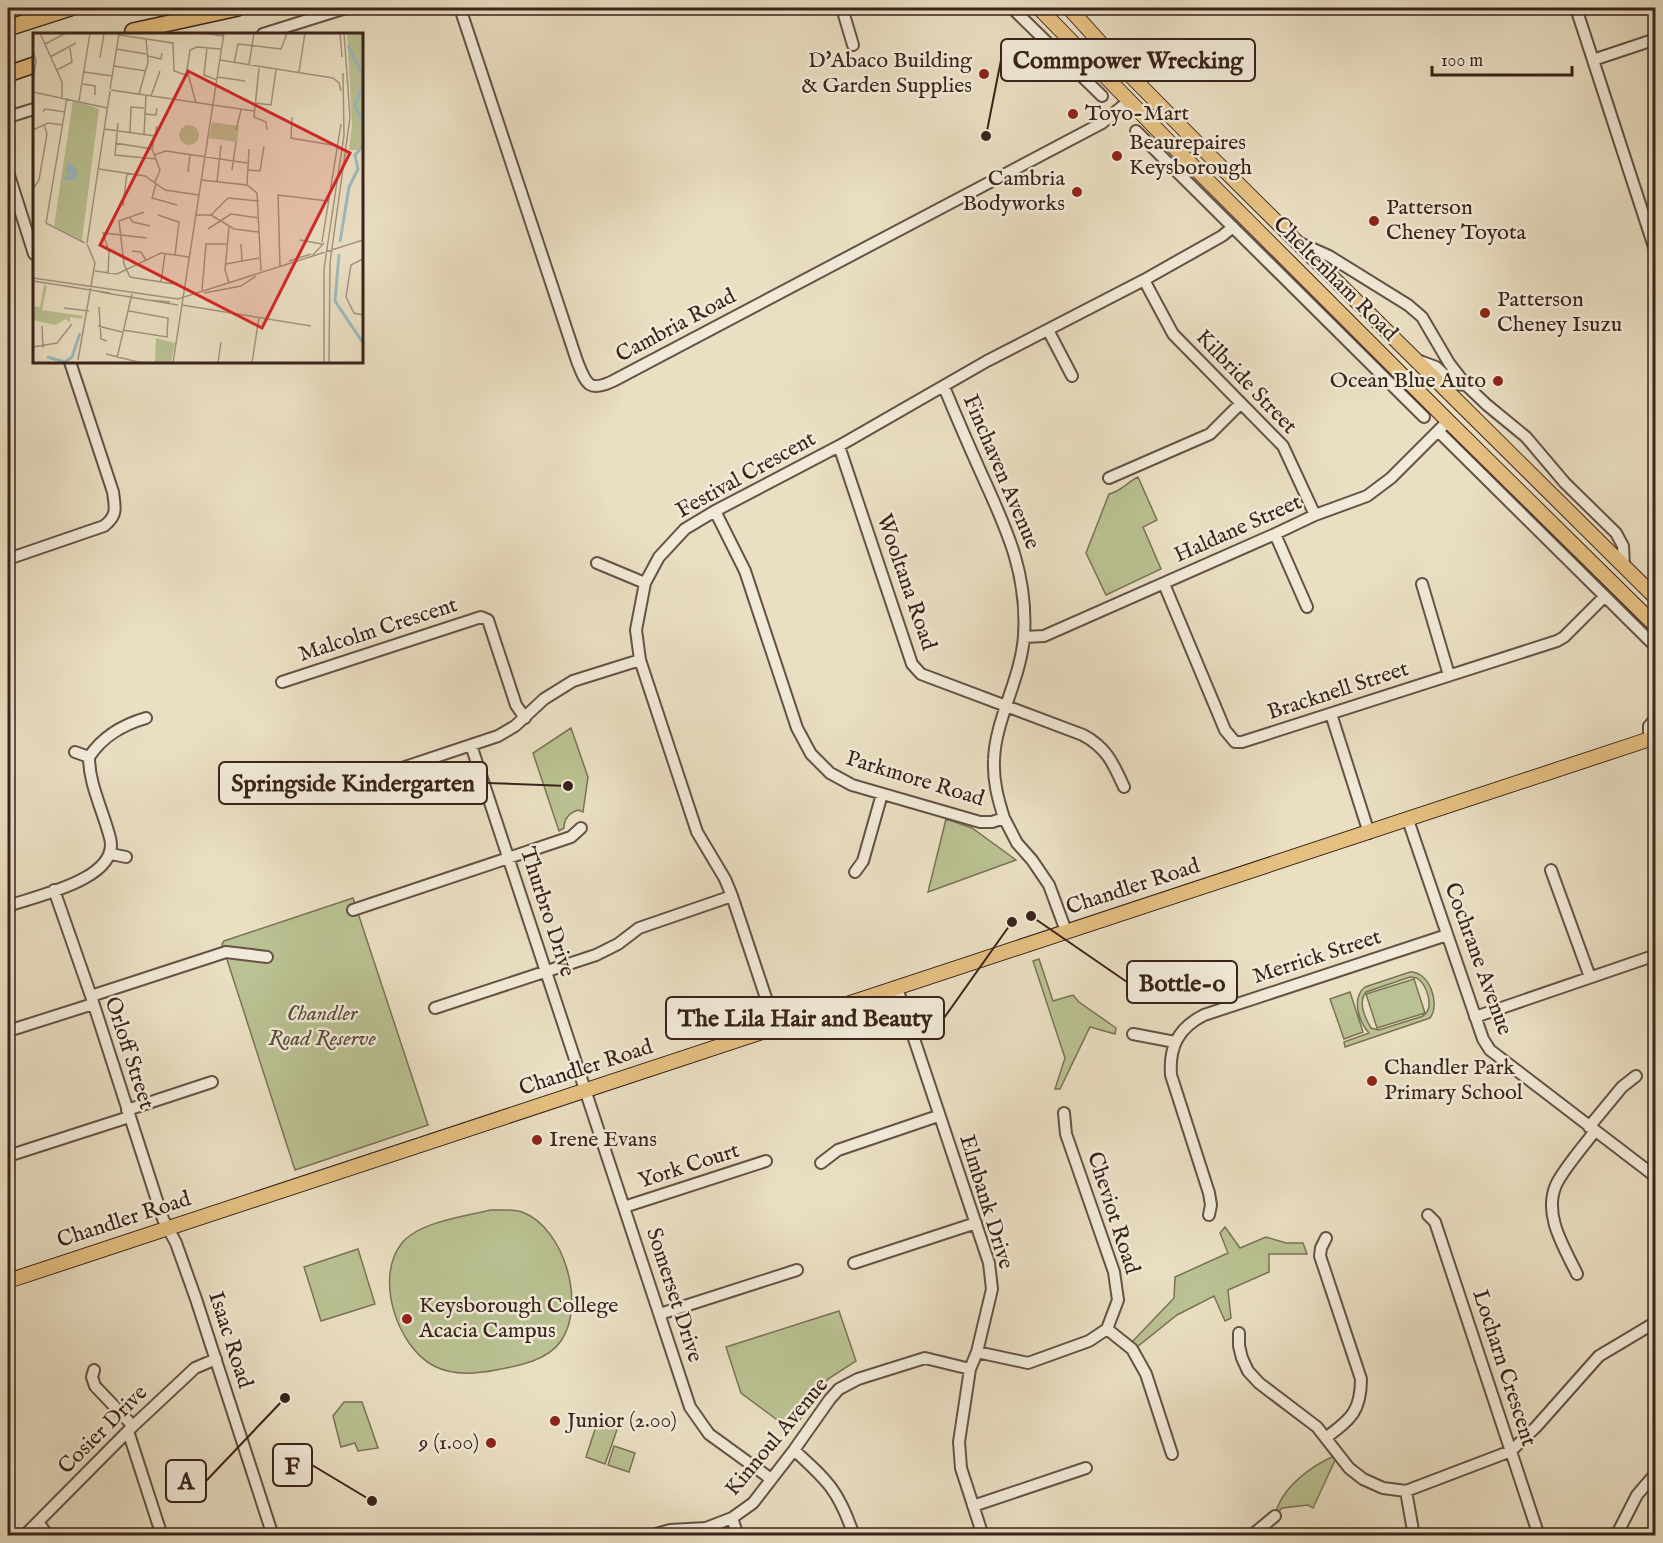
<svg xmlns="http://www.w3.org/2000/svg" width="1663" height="1543" viewBox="0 0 1663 1543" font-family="'IM FELL English',serif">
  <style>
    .green { fill: #bac192; stroke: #7a7256; stroke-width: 1.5; fill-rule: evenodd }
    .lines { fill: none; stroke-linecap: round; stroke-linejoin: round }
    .minor-casing { stroke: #655245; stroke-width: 14 }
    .major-casing { stroke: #39231b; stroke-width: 16 }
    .highway-casing { stroke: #39231b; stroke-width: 18 }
    .minor { stroke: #f1ead8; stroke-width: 10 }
    .major { stroke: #e5c082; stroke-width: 14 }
    .highway { stroke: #e5c082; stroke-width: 15 }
    .poi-dot { fill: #8f2418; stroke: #f1ead8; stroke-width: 2 }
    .labels { text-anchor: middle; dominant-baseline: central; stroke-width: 5; stroke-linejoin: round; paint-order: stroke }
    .poi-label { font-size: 22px; fill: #39231b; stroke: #f1ead8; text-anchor: start }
    .street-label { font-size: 22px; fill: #39231b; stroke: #f1ead8 }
    .park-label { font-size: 22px; font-style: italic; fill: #594a39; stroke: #f1ead8 }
    .inset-river { fill: none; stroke: #9cbabe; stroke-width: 3 }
    .inset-road { fill: none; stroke: #a39480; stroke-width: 1.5 }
    .view { fill: #d62828; fill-opacity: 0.15; stroke: #d62828; stroke-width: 3 }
    .inset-edge { fill: none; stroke: #39231b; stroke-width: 3 }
    .leader { fill: none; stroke: #39231b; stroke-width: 2 }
    .callout-dot { fill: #39231b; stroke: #f1ead8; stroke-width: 2 }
    .callout { fill: #f1ead8; stroke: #39231b; stroke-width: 2 }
    .callout-label { font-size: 24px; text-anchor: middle; font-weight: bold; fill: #39231b }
  </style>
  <rect width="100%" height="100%" fill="#eadfc3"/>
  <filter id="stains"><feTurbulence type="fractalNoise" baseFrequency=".00333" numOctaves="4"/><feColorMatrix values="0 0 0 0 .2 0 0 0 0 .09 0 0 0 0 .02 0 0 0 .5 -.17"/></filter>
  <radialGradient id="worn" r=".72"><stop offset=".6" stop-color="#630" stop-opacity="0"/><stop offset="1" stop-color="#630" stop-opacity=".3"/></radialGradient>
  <path class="green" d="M1138,477L1157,520L1143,527L1161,569L1106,595L1086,553L1109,494C1122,491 1127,482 1138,477Z
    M571,728L588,777L583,812L578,810C569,813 564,818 564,828L559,831L533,753Z
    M946,819L972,828L1016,860L928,892Z
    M353,898L428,1125L295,1170L222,944L224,941Z
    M1039,959L1053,1001L1073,995L1079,1002L1116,1028L1115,1034L1090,1027L1060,1089H1055L1065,1058L1033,961Z
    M1410,972C1429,971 1441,1004 1430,1018L1345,1047L1344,1042L1369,1033C1359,1022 1351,998 1365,987ZM1410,977L1417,978C1427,985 1435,1008 1423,1016L1379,1030L1371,1028C1365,1018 1358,1002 1366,992Z
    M1414,979L1425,1013L1377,1028L1366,994Z
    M1350,992L1363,1032L1344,1039L1330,999Z
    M491,1210C500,1210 513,1209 522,1212C565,1228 586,1305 561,1341C547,1361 518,1366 496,1370C476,1374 453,1376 434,1366C397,1347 374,1277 402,1243C419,1222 466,1216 491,1210Z
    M1225,1227L1240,1248L1266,1237L1286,1243H1303L1307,1254H1269V1272L1228,1290L1231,1318L1225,1321L1214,1296L1177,1315L1137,1347L1132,1342L1174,1298L1175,1277L1228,1253L1220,1233Z
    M358,1249L375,1304L321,1321L304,1267Z
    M839,1311L856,1361L828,1379L792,1431L741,1393L726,1347Z
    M344,1402H362L378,1448L358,1451L355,1443L341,1447L333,1416Z
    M599,1417L619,1424L605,1464L586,1457Z
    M614,1446L635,1453L629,1472L608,1465Z
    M1338,1454L1313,1508L1308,1505L1282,1508L1275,1516C1281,1487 1311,1466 1338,1454Z"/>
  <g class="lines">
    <g class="minor-casing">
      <path id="minor" d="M460,8L577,361C586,383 588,393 613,381L1102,123L1129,101
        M842,8L853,45
        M1012,8L1102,96
        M1576,8L1656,253
        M263,34L346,8
        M1593,60L1656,39
        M8,117L34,109
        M1136,131L1424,417
        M8,172L34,254
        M1302,244L1329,256L1408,305L1422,317L1449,363L1466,385L1487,405L1526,437L1565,483L1616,533L1623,546L1624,567
        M1144,280L1173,334L1283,446L1315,515
        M1048,330L1072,376
        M1417,360L1436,367L1454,384L1466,385
        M944,387C956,416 969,446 982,475C1007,530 1028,574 1024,636C1021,679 995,720 994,760C993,781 998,799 1004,818
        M1438,431L1656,647
        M839,446L912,664L921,674L1083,735C1107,748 1113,763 1124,787
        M1109,478L1210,434L1241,403
        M715,511L745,571L797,728L811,754L830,773L852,785L980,822H992L1004,818L1017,843L1032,860L1049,885L1066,931
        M1275,534L1307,607
        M8,559L104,526C118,515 115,508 113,492L70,362
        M597,563L645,583
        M1164,584L1225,730L1235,742H1242L1557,641L1564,637L1604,597
        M1422,584L1449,675
        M1024,637L1044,636L1275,534L1315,515L1367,496L1391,478L1448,421
        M282,682L481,617L488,620L516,705L525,718
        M1331,714L1369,833
        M1649,740V726L1656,718
        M471,745L690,1407L709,1434L771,1479
        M75,752L89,757
        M360,782L498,736L515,726L544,699L573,681L640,660
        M1408,820L1483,1039L1490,1050L1656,1177
        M111,854L126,857
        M1551,870L1590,977
        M855,872L863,861L882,794
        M54,890L91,996L163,1219L176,1243L196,1299L273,1536
        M8,906C36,896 121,879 110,838C103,810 89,785 89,757C103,736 122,725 146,718
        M353,910L571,837L581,828
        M897,988L989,1263L992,1289L977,1352L970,1369L959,1442L961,1468L983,1536
        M91,996L226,952L267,957
        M435,1008L596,955L618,944L639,928L732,896
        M1475,1017L1656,955
        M776,1028L732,896L725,879L697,832L640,660L636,630L645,583L659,557L685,529L715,511L839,446L987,361L1144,280L1222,236L1233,227
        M8,1031L93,1004
        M1133,1034L1175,1042
        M127,1110L212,1082
        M1589,1127L1622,1087L1636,1076
        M8,1156L129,1117
        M821,1163L838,1150L938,1116
        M624,1207L766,1161
        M1209,1215L1211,1205L1209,1193L1171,1075C1169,1047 1178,1028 1204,1015L1447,935
        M1428,1215L1435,1222L1539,1536
        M1326,1238L1321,1248L1320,1256L1361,1379C1361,1411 1351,1419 1327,1437
        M854,1263L976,1223
        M1577,1274C1564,1247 1543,1215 1556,1185C1562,1171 1585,1144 1595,1131
        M660,1314L797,1270
        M1107,1329L1132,1349L1146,1374L1172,1454
        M1239,1333V1346L1242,1358L1248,1371L1259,1383L1317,1427L1349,1468L1363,1479L1383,1488L1406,1491L1511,1451L1536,1427L1599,1356L1656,1322
        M977,1352L1028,1363L1089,1341L1107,1329L1118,1300L1114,1272L1066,1134L1064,1113
        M94,1370L92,1377L95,1386L133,1426
        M128,1431L162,1536
        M794,1450C828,1481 839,1491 854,1536
        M1406,1491L1414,1536
        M973,1506L1086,1468
        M732,1518L738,1536
        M38,1522L48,1536
        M24,1536L133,1426L195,1368L216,1359
        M649,1536L670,1530L706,1528L732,1518L753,1503L794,1450L830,1399L839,1389L858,1379L925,1358L970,1369
        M1251,1536L1275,1516
        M1616,1536L1637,1495L1656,1473"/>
    </g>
    <g class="major-casing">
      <path id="major" d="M1039,8L1172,145L1448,421L1656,626
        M1069,8L1126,71L1209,155L1656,598
        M8,1281L1656,737"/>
    </g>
    <g class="highway-casing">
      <path id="highway" d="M8,28L70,8
        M133,31L238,8
        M8,74L34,65"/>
    </g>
    <use href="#minor" class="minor"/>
    <use href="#major" class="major"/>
    <use href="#highway" class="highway"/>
  </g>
  <g class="poi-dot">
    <circle cx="984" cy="74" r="6"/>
    <circle cx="1073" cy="114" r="6"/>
    <circle cx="1117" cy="156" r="6"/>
    <circle cx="1077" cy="192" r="6"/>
    <circle cx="1374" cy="221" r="6"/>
    <circle cx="1485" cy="313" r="6"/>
    <circle cx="1498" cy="381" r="6"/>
    <circle cx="1372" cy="1081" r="6"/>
    <circle cx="537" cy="1140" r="6"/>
    <circle cx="407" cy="1319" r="6"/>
    <circle cx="555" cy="1421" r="6"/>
    <circle cx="491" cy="1443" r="6"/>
  </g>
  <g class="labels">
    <g class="poi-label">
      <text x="972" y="61" text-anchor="end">D'Abaco Building<tspan x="972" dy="25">&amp; Garden Supplies</tspan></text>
      <text x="1085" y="114">Toyo-Mart</text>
      <text x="1129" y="143">Beaurepaires<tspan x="1129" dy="25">Keysborough</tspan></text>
      <text x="1065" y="179" text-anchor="end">Cambria<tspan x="1065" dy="25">Bodyworks</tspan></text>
      <text x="1386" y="208">Patterson<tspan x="1386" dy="25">Cheney Toyota</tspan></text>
      <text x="1497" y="300">Patterson<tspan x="1497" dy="25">Cheney Isuzu</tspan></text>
      <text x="1486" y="381" text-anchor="end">Ocean Blue Auto</text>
      <text x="1384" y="1068">Chandler Park<tspan x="1384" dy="25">Primary School</tspan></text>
      <text x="549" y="1140">Irene Evans</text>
      <text x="419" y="1306">Keysborough College<tspan x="419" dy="25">Acacia Campus</tspan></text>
      <text x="567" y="1421">Junior (2.00)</text>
      <text x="479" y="1443" text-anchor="end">9 (1.00)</text>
    </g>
    <g class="street-label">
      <text transform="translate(1335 279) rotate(45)">Cheltenham Road</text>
      <text transform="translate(676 326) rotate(-28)">Cambria Road</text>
      <text transform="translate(1246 382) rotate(46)">Kilbride Street</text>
      <text transform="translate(1001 472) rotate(67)">Finchaven Avenue</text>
      <text transform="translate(746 475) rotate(-29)">Festival Crescent</text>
      <text transform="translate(1238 529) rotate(-24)">Haldane Street</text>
      <text transform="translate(906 582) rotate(71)">Wooltana Road</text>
      <text transform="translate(378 630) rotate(-18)">Malcolm Crescent</text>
      <text transform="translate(1338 691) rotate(-18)">Bracknell Street</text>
      <text transform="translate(915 779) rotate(17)">Parkmore Road</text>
      <text transform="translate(1133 887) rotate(-18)">Chandler Road</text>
      <text transform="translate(547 912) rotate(72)">Thurbro Drive</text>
      <text transform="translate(1317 957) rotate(-18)">Merrick Street</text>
      <text transform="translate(1478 959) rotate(70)">Cochrane Avenue</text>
      <text transform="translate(129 1053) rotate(72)">Orloff Street</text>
      <text transform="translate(586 1068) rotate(-18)">Chandler Road</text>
      <text transform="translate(689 1166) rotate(-18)">York Court</text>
      <text transform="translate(986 1202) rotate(73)">Elmbank Drive</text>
      <text transform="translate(1113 1213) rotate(72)">Cheviot Road</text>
      <text transform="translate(124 1220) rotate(-18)">Chandler Road</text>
      <text transform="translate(674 1295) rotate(72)">Somerset Drive</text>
      <text transform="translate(230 1340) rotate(72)">Isaac Road</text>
      <text transform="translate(1504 1368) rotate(72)">Locharn Crescent</text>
      <text transform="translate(103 1430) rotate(-45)">Cosier Drive</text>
      <text transform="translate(777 1437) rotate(-50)">Kinnoul Avenue</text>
    </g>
    <g class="park-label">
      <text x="322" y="1014">Chandler<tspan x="322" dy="25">Road Reserve</tspan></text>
    </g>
  </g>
  <g transform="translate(33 33)">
    <rect width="330" height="330" fill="#eadfc3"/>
    <path d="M314,0H330V117H316L319,92ZM40,67L66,76L49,207L21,193ZM179,89L206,93L204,109L176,105ZM146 102a10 10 0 1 1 20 0a10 10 0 1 1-20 0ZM11,252L14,253L9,277L50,283L49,286L37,284V290L33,286L22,292L0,287V273L7,274ZM123,305L142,310L138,330H122Z" fill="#bac192"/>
    <path d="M36,128L45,138V146L29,148L36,140L32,137Z" fill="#9cbabe"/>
    <path class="inset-river" d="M315,13L330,42M330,52L322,72L330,90M307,209L316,154L325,136L322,122L330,113M306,221L302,268L330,310M14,324L32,329M32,329L39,324L47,300"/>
    <path class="inset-road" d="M7,0L29,49V64M169,0L190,3M307,0L309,24M86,2L140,10L141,38L156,43M12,11L33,0M174,15L171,42L184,47M83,16L113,21M0,19L3,27L0,50M115,23L128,26L129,20M17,24L43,10M67,25L71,0M187,27L300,45L306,50L308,58M201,30L205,11L248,16L254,0M216,32L221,0M81,33L113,38M226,35L221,84L233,89L234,97M24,37L39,29L37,15M51,39L79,43M266,39L272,0M184,44L212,48M50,51L62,53V62M77,56L86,1M78,57L221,78M0,59L74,75M106,61L115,29L113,6M118,63L127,38M46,68L57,0M163,70L154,37L157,17L164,14L188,16M222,70L238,72L243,37M10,79L12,76L32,79M111,81L123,82L124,75M259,84L258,105L305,113M85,90L82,122L123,126M71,96L122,103M0,97L15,90L30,92M203,97L208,77M97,100L98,74L111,75M111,102L113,62M82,110L119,116M121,122L133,118L214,130M66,136L112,143L132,157L166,162M199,137L203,109M214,137L227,138L231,113M155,139L157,121M168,147L214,152L224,160L228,238M122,149L127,137L119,116L124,93M184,149L188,112M123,151L119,165L144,172M214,152L216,116M0,156L6,147L14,101L11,92M90,173L94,140M111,179L86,188L91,231L97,244L141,251M125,182L146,189L142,222M163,182H178L195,165L226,168M178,182L201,196L226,199M96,184L100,189L117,193M13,190L34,65M13,190L52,210M175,196L198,181L226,185M267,207L289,211M289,209L308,91M54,210L77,58M208,211L209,229M99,218L108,219L113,227M278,224L291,210M330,226L318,232L313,264L321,280L330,282M256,228L278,221M193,231L226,225M247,233L245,162L295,168M62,238L84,241L128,220L156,224M75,241L76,219L70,200L114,205M0,245L145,266L330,207M0,248L77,260M128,249L132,221M196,250L192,237L196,194M169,257L173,211H194M67,259L145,272M171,260L208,253L223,243M115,267L137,269M149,272L278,293M66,274L68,306L74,308M31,275L56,278M9,293L10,315M65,293L89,299M90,297L134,304L135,285L96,278M0,314L24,310L39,291M73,321L109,330M84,325L99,261M45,327L62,230L54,211M140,330L191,0M185,330L188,309M219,330L226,284M291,330V236L311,102L310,40M296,330L297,230L317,84L311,0"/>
    <path class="view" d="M155,38L317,120L229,295L67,212Z"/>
    <rect width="330" height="330" class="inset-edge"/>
  </g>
  <path class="leader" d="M986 136L1001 60M568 786L487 783M1031 916L1127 982M1012 922L944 1018M372 1501L312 1465M285 1398L206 1481"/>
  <g class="callout-dot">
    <circle cx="986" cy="136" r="6"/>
    <circle cx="568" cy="786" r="6"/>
    <circle cx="1031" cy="916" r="6"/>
    <circle cx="1012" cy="922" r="6"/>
    <circle cx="372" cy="1501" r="6"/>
    <circle cx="285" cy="1398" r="6"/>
  </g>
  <g class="callout">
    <rect x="1001" y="39" width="254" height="42" rx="6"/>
    <rect x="219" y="762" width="268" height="42" rx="6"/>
    <rect x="1127" y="961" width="110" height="42" rx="6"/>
    <rect x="666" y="997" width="278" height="42" rx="6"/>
    <rect x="273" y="1444" width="39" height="42" rx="6"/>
    <rect x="166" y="1460" width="40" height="42" rx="6"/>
  </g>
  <g class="callout-label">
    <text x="1128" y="68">Commpower Wrecking</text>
    <text x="353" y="791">Springside Kindergarten</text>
    <text x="1182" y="991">Bottle-o</text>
    <text x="805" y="1026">The Lila Hair and Beauty</text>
    <text x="292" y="1474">F</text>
    <text x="186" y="1489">A</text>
  </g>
  <rect width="1663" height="1543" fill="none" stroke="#eadfc3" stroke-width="30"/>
  <rect x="9" y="9" width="1645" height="1525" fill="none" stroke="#39231b" stroke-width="3"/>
  <rect x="15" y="15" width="1633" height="1513" fill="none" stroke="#39231b" stroke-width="1.5"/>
  <path d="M1432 66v9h140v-9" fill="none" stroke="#39231b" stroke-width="3"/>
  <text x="1441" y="66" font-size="18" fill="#39231b" stroke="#f1ead8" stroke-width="4.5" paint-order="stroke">100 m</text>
  <rect width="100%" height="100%" filter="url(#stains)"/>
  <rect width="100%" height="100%" fill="url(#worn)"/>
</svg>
